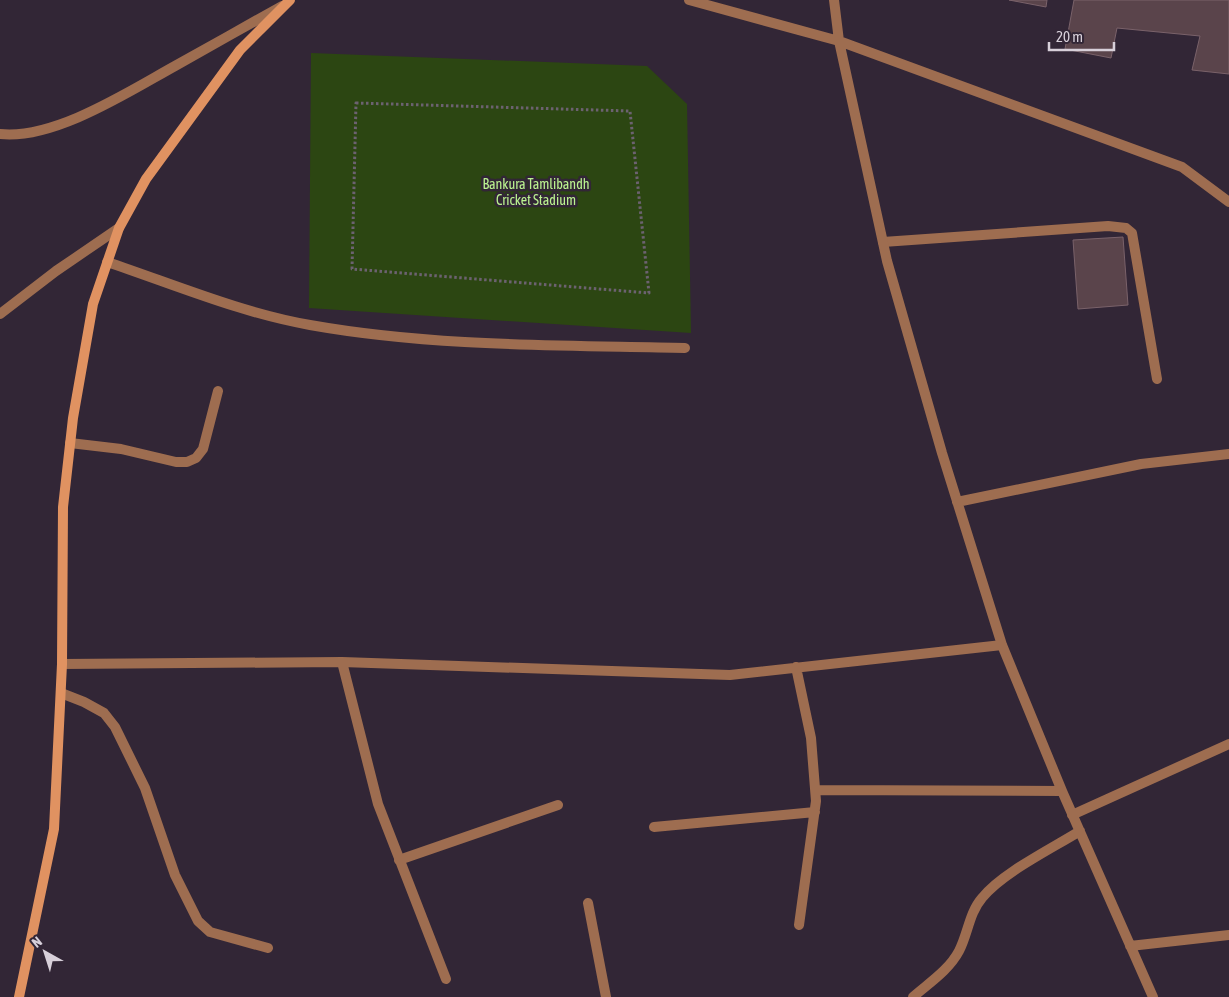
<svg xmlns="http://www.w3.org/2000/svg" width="1229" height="997" viewBox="0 0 1229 997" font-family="'Asap Condensed',sans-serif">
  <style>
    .green { fill: #2c4612 }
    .building { fill: #5a444b; stroke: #7a626a }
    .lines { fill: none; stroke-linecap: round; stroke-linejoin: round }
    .path { stroke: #6c6270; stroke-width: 3; stroke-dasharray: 2.5 2.5; stroke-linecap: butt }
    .lane { stroke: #9e6d50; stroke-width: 10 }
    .street { stroke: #9e6d50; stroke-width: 10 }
    .secondary { stroke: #e09261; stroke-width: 10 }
    .labels { text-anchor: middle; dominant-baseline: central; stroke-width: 5; stroke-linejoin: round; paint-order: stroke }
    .park-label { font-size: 14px; fill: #bbf390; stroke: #322636 }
  </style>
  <rect width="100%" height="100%" fill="#322636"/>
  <path class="green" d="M311,53L647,66L687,104L691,333L309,308Z"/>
  <path class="building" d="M1009,0H1047L1046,7Z
    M1074,0H1229V74L1192,70L1200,36L1117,28L1111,58L1065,49Z
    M1123,237L1128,305L1078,309L1073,240Z"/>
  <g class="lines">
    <path class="path" d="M356,103L630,111L649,293L352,269Z"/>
    <path class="lane" d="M0,134C54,140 128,92 175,66C211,46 246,26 282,6
      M883,242L1108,226L1126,228L1132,233L1157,379
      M61,693L84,702L104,713L115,727L145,788L175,875L198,921L210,932L268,948"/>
    <path class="street" d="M689,0L839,41L1182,167L1229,202
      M834,0L839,41L887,261L942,453L1002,645L1062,791L1153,997
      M107,262C173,284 241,313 310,325C434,347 559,345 685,348
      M0,314L56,271L119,228
      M70,443L121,449L176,462H187L196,458L203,449L218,391
      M957,502L1141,464L1229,454
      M342,662L378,804L446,979
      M62,664L342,662L730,675L1002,645
      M796,667L811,738L816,801L799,925
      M816,790L1062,791
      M1072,815L1229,744
      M654,827L815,812
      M399,860L558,805
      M588,903L606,997
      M1130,946L1229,935
      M913,997C929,983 949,970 959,951C968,934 969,913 982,898C1002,873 1051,849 1080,831"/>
    <path class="secondary" d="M19,997L54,829L62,664L63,507L73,418L93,304L119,228L146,179L240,50L290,0"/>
  </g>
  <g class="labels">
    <g class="park-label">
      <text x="536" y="184">Bankura Tamlibandh<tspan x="536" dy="16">Cricket Stadium</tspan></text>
    </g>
  </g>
  <g transform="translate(45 952) rotate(321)" stroke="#322636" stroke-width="4" paint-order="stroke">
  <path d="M0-4L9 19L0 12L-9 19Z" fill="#d8d0da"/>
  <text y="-8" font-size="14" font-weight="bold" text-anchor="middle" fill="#d8d0da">N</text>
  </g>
  <path d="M1049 42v8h65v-8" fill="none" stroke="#d8d0da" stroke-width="2.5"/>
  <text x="1056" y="42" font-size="15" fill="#d8d0da" stroke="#322636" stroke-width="4" paint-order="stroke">20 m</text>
</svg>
